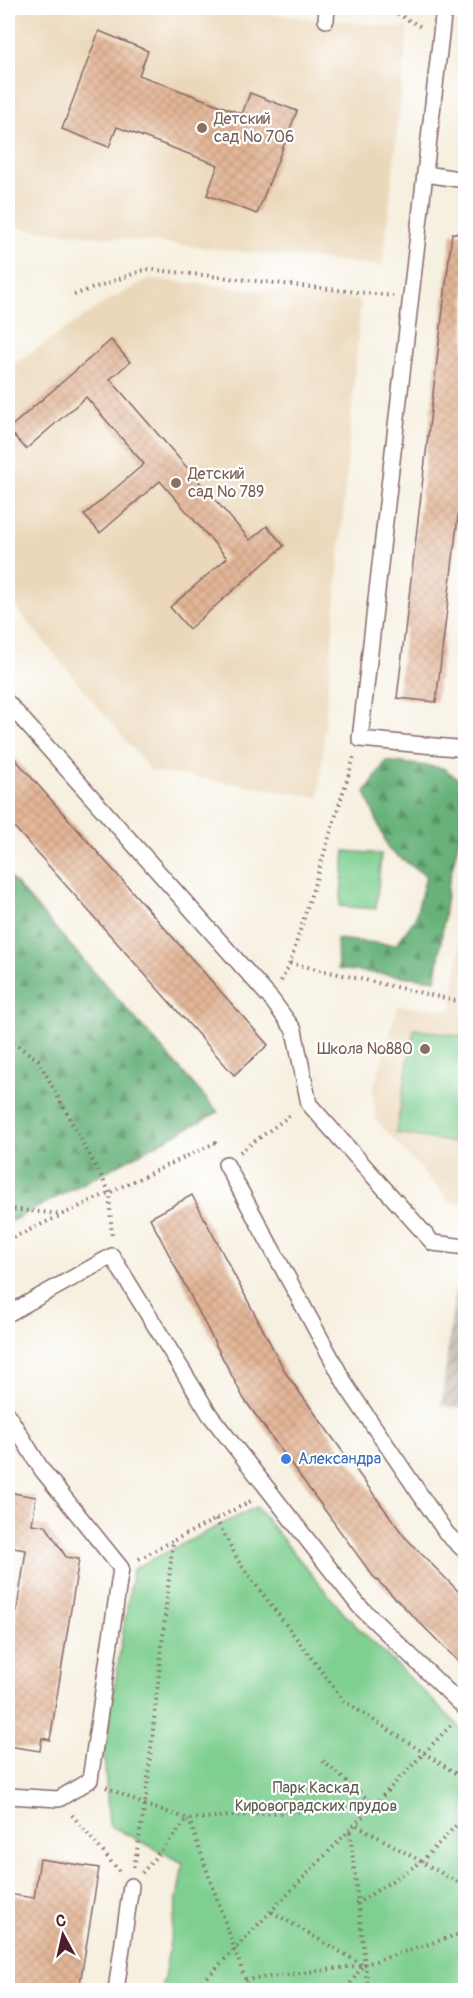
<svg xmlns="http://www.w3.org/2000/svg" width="473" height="1998" viewBox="0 0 473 1998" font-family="Pangolin,sans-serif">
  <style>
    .built { fill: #ebd8ba }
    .industrial { fill: url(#industrial-furrows) }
    .forest { fill: url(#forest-firs); stroke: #586852; stroke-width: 1.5 }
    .park { fill: #7fcf90; stroke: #64775e; stroke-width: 1.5 }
    .building { fill: url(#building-cross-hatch) }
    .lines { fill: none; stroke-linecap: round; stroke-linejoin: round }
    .lane-casing { stroke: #86686a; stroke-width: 18 }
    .path { stroke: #86686a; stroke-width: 4; stroke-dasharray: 1.5 4.5; stroke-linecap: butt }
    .lane { stroke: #fff; stroke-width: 15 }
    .education-dot { fill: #8d6e63; stroke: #fff; stroke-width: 2 }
    .shop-dot { fill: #3f7fe0; stroke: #fff; stroke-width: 2 }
    .labels { text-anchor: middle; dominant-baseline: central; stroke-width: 4.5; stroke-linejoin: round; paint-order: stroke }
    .education-label { font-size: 16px; fill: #785e54; stroke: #fff; text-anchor: start }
    .shop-label { font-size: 16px; fill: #366cbe; stroke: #fff; text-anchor: start }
    .park-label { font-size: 16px; fill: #5d5d4e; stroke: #fff }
  </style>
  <defs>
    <pattern id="industrial-furrows" width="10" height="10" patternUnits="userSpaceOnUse" patternTransform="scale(1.5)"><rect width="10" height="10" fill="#cbc3b8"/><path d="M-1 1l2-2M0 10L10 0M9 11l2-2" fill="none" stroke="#b0a79e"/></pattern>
    <pattern id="forest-firs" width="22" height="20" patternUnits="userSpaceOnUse" patternTransform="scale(1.5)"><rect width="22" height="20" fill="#67b27a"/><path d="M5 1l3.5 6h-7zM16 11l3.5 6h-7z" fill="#579064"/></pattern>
    <pattern id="building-cross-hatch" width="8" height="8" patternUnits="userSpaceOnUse" patternTransform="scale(1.5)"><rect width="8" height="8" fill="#e3b697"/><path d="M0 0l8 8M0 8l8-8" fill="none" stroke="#c49c82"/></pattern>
  </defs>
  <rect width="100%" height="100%" fill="#fff"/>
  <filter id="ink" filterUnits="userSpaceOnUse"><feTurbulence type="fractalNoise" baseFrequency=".0167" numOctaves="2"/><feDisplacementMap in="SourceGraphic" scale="12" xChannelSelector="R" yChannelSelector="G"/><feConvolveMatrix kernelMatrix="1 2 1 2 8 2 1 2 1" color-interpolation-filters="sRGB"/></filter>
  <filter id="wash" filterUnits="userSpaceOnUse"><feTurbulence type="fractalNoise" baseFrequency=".008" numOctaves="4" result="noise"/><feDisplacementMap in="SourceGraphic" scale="24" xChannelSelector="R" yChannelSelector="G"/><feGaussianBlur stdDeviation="1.35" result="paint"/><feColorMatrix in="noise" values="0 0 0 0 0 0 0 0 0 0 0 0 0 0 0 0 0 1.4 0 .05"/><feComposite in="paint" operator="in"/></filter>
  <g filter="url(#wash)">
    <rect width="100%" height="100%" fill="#f6f0e0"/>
    <path class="built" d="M8,8H206L408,28L383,266L8,227Z
      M149,279L361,300L319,797L151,771L8,598V368L107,301Z
      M465,910V1204L450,1202L376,1120L373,1089L398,1006L451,1009Z"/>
    <path class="industrial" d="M455,1289L465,1290V1409L441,1406Z"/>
    <path class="forest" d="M386,761L443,768L465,784V814L448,886L436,980L338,969L337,939L396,945L415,919L426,876L389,850L365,792Z
      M8,875L218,1112L8,1223Z"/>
    <path class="park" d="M345,851L381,854L376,909L340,906Z
      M414,1029L465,1037V1088L456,1143L396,1133Z
      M256,1507L346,1616L465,1732V1990H162L183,1863L109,1825L104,1753L133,1569Z"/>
    <g id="blocks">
      <path class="building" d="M99,31L148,51L139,75L242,114L250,93L297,111L257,214L207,195L218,165L117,127L109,147L62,129Z
        M452,233L465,234V457L436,702L397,698Z
        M111,340L130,362L110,379L250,540L267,526L284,546L189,629L170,607L227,558L160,481L100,533L84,515L144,464L86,397L26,449L8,429Z
        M8,751L268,1045L234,1075L8,820Z
        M192,1195L287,1375L404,1536L465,1598V1668L372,1575L244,1399L150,1218Z
        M8,1492L36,1497L32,1524L46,1526L66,1557L79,1559L50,1740L42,1738L40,1751L8,1746V1667L26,1550L8,1547Z
        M40,1859L99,1868L79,1990H8V1894L34,1898Z"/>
    </g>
  </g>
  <g filter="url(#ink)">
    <use href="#blocks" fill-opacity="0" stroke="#86686a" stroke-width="1.5"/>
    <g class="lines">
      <g class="lane-casing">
        <path id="lane" d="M444,8L360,739L466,749
          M326,20L327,8
          M426,174L458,179
          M8,703L272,1000L294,1030L309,1104L433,1243L466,1247
          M226,1164L347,1387L447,1534L466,1552
          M8,1314L112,1256L210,1415L359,1606L466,1709
          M8,1415L42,1470L121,1568L90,1780L59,1799L8,1796
          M116,1990L131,1886"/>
      </g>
      <path class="path" d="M387,8L423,28
        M74,295L147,269L393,296
        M290,963L466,1003
        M281,981L290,963L354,757
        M8,1039L38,1060L109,1191L112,1238
        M240,1152L292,1114
        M8,1209L62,1214
        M8,1240L215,1143L217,1147
        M216,1519L240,1564L344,1701L466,1780
        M139,1559L172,1541
        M323,1761L374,1805
        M106,1787L145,1805L189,1819L374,1806
        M72,1815L119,1871
        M189,1819L249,1990
        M357,1825L466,1887
        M350,1832L368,1990
        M134,1867L145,1805L173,1541L253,1500
        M142,1873L188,1819
        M356,1904L421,1862L466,1815
        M272,1912L363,1965L346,1990
        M245,1980L363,1965L466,1932
        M195,1990L453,1723"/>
      <use href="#lane" class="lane"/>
    </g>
  </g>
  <g class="education-dot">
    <circle cx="202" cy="128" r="6"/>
    <circle cx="176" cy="483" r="6"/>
    <circle cx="425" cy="1049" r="6"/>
  </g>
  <circle class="shop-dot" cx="286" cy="1459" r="6"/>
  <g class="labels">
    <g class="education-label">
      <text x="214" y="119">Детский<tspan x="214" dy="18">сад № 706</tspan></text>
      <text x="188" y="474">Детский<tspan x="188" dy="18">сад № 789</tspan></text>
      <text x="413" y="1049" text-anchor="end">Школа №880</text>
    </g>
    <g class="shop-label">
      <text x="298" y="1459">Александра</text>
    </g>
    <g class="park-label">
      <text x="316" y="1788">Парк Каскад<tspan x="316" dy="18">Кировоградских прудов</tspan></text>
    </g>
  </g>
  <rect width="473" height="1998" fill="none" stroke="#fff" stroke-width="30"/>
  <g transform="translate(63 1935) rotate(352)" stroke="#ffffff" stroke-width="4.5" paint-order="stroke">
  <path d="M0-4.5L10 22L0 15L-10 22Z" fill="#4a1f2b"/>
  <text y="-9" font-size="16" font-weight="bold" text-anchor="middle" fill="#4a1f2b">С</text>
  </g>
</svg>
